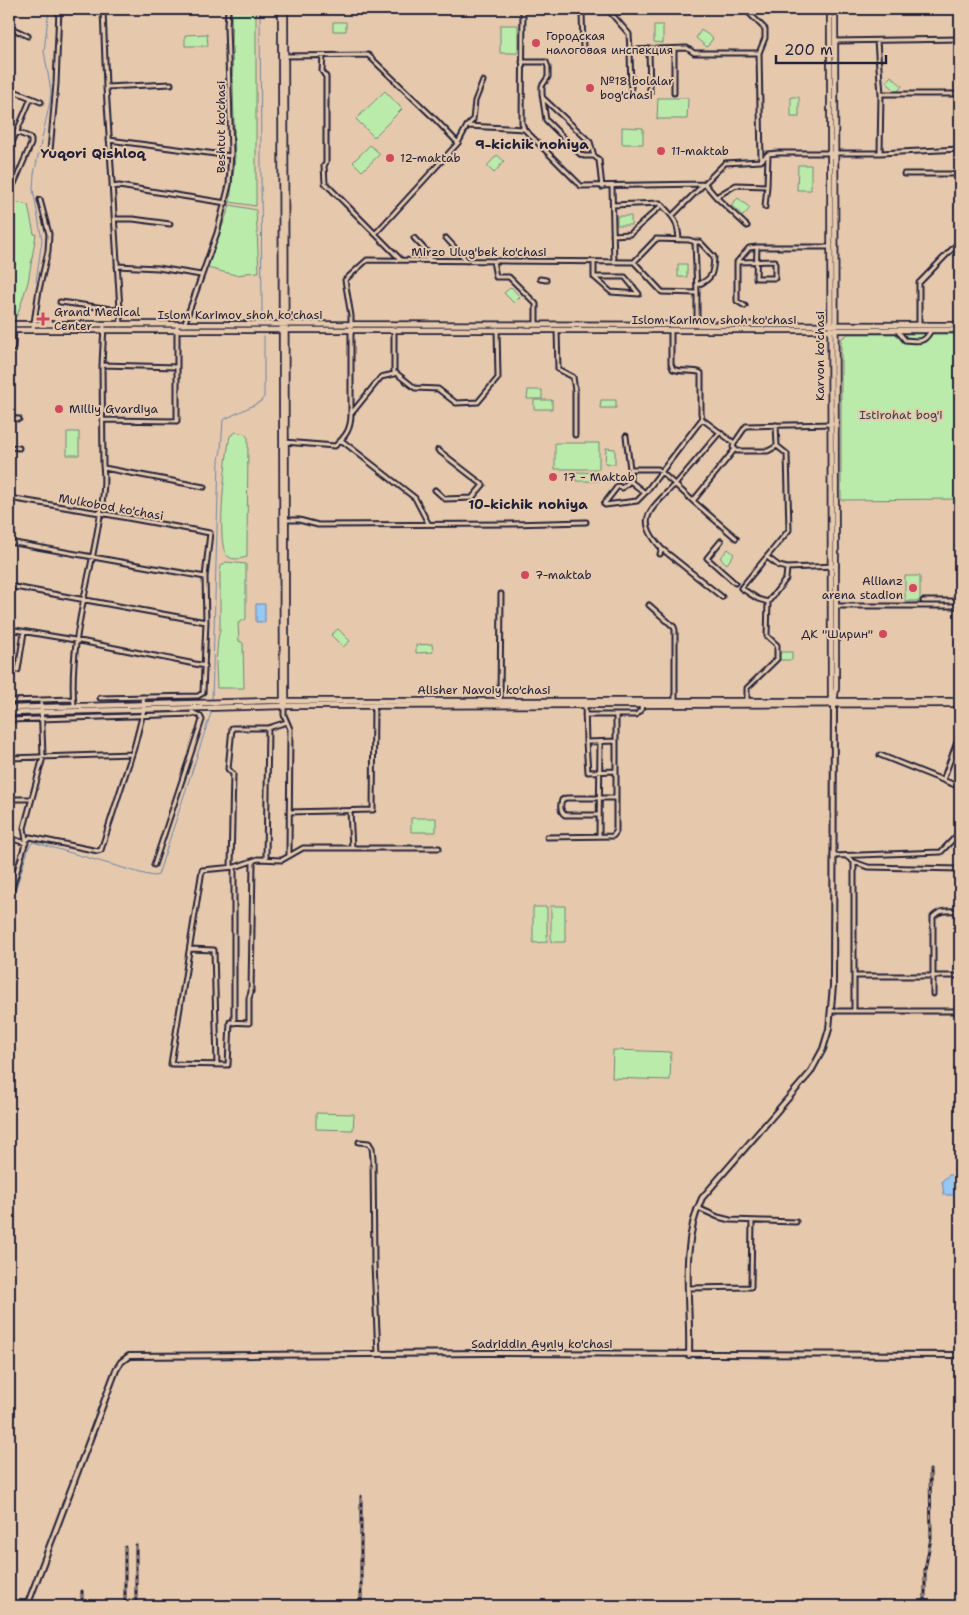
<svg xmlns="http://www.w3.org/2000/svg" width="969" height="1615" viewBox="0 0 969 1615" font-family="'Shantell Sans',sans-serif">
  <style>
    .green { fill: #bbebab; stroke: #6e8673 }
    .water { fill: #97c7f3; stroke: #6885a9 }
    .lines { fill: none; stroke-linecap: round; stroke-linejoin: round }
    .stream { stroke: #6885a9; stroke-width: 1 }
    .minor-casing { stroke: #22223b; stroke-width: 7 }
    .tertiary-casing { stroke: #22223b; stroke-width: 8 }
    .secondary-casing { stroke: #22223b; stroke-width: 8 }
    .minor { stroke: #e6c9ad; stroke-width: 3 }
    .tertiary { stroke: #e6c9ad; stroke-width: 4 }
    .secondary { stroke: #e6c9ad; stroke-width: 4.5 }
    .rail-casing { stroke: #22223b; stroke-width: 3 }
    .rail { stroke: #e6c9ad; stroke-width: 1; stroke-dasharray: 4; stroke-linecap: butt }
    .poi-dot { fill: #d1495b; stroke: #e6c9ad; stroke-width: 2 }
    .labels { text-anchor: middle; dominant-baseline: central; stroke-width: 4; stroke-linejoin: round; paint-order: stroke }
    .poi-label { font-size: 12px; fill: #22223b; stroke: #e6c9ad; text-anchor: start }
    .street-label { font-size: 12px; fill: #22223b; stroke: #e6c9ad }
    .park-label { font-size: 12px; fill: #39404c; stroke: #e6c9ad }
    .neighbourhood-label { font-size: 14px; font-weight: bold; fill: #22223b; stroke: #e6c9ad }
  </style>
  <rect width="100%" height="100%" fill="#e6c9ad"/>
  <filter id="ink" filterUnits="userSpaceOnUse"><feTurbulence type="fractalNoise" baseFrequency=".02" numOctaves="2"/><feDisplacementMap in="SourceGraphic" scale="10" xChannelSelector="R" yChannelSelector="G"/><feConvolveMatrix kernelMatrix="1 2 1 2 8 2 1 2 1" color-interpolation-filters="sRGB"/></filter>
  <g filter="url(#ink)">
    <path class="green" d="M231,9H256V206L230,202L235,158Z
      M333,22H346V31H333Z
      M500,25H518V53H500Z
      M654,25H663V43L654,42Z
      M701,30L713,38L707,47L696,38Z
      M207,34L208,46H185V35Z
      M891,76L902,86L897,92L886,82Z
      M385,91L402,109L374,137L356,119Z
      M791,97H799V117H791Z
      M658,98H688L687,119H657Z
      M622,127L643,128V144H622Z
      M370,145L380,154L362,171L353,162Z
      M497,155L504,161L494,173L487,166Z
      M798,165H811V190H797Z
      M738,198L750,208L743,216L731,205Z
      M15,202L28,205L34,234H36L28,282L17,316H9V212H13Z
      M230,205L256,210L259,272L245,273V274L236,275L207,268Z
      M617,216H631V225H617Z
      M678,264H687V277H678Z
      M511,287L520,297L514,303L504,293Z
      M848,334H960V499L841,500V339Z
      M528,390H542V399H527Z
      M534,400H552V409H534Z
      M601,400H616V408H600Z
      M67,432H79V455H67Z
      M236,432L245,434L248,438L247,547V557C240,559 230,561 226,554C216,540 226,455 230,436Z
      M555,443H599V469H555Z
      M606,448L615,449V464L605,463Z
      M576,472L598,473V481H576Z
      M728,549L734,554L727,564L720,558Z
      M226,562L246,564V619L238,623L239,641L243,643L244,688H217L216,664L218,639L220,629V572L221,566Z
      M905,576H920V601H905Z
      M338,629L350,641L343,647L331,635Z
      M432,644L433,652L416,653V645Z
      M780,652H792V660H779Z
      M411,818H436V832H411Z
      M551,906H565V942H551Z
      M533,907H547V942L533,943Z
      M613,1050L671,1052L670,1080L612,1078Z
      M316,1113L354,1114L353,1130L316,1129Z"/>
    <path class="water" d="M256,604H265V622H256Z
      M949,1175H960V1195H944L942,1181Z"/>
    <g class="lines">
      <path class="stream" d="M260,9L262,319
        M36,282L42,240L33,189L34,174L50,102L51,91L44,51L49,9
        M212,701L219,460L221,450L223,420L260,402L264,397V336
        M9,833L12,834
        M9,910L29,847L33,842L144,874L154,876L158,875L212,710"/>
      <g class="minor-casing">
        <path id="minor" d="M103,9L106,87L121,325
          M523,9L522,123L524,129
          M587,9L609,11L629,34L630,50
          M742,9H745L765,29V38L759,53L761,161
          M9,27L28,36
          M835,41L960,39
          M877,41L881,94L880,153
          M649,49L650,93
          M674,49V93
          M583,50L582,12L587,9
          M284,56L368,55L436,120L458,143
          M323,56L322,71L326,77V162L324,166L325,183L401,260
          M522,62H546L548,67V77L542,86V94L546,120L580,154L584,156H594L590,142L543,98
          M106,87L171,84
          M9,89L41,102
          M631,93L630,50L687,48L694,53H759
          M881,94H960
          M467,126L524,129L581,186L705,184L716,197
          M109,140L231,156
          M9,150L31,98
          M50,151L56,84L59,9
          M594,156L599,160L602,187
          M904,174H960
          M9,182L14,184L31,144V140L29,137L16,132
          M112,187L119,186L226,203
          M612,187L614,262
          M613,205L660,203C673,217 678,220 679,240
          M765,207L767,186
          M672,216L725,163L761,161L768,154L778,153H880L960,149
          M115,219H133L170,224
          M747,226L716,197L736,185L767,186L768,155
          M375,234L458,143L467,126L473,120L475,101L483,81
          M613,235L630,234L662,205
          M414,238L431,256L427,260
          M446,238L467,261
          M695,242H700L714,257C713,273 713,279 697,285
          M493,261L496,277H509L536,304V325
          M594,262V277L611,292L639,294L625,277H594
          M737,262L775,261V278H756L757,247H830
          M117,266L158,268L201,275
          M540,279L546,280
          M697,293V324
          M60,302L120,310
          M745,306L737,301V262L749,248L757,247
          M919,324V283L960,241
          M184,325L217,233L229,185L231,152L227,26L228,9
          M33,329L39,290L48,251L49,234L40,200
          M394,329V374
          M896,329L905,340C919,341 924,344 931,330
          M557,330L558,369L573,377L575,391V435
          M671,330V364L673,369C682,373 693,369 701,373V413L702,419L734,443
          M9,353L13,347L14,324
          M102,365L177,367
          M394,374L396,373L415,388L438,389L456,403L478,402L498,378L497,329
          M351,414V316L345,280L367,260L634,262L656,239L689,240L695,242L697,293L662,292L634,262
          M9,418L19,419
          M103,420L177,421V325
          M626,436L630,469H658L693,501
          M341,440L415,498L428,523
          M284,442L335,446C346,436 351,429 351,414L381,377L394,374
          M9,447L19,448
          M735,449L737,451H768L777,446
          M104,468L204,487
          M630,469V481
          M630,481L645,493L637,501L605,505L604,504L618,486L622,488Z
          M435,490L445,499L472,498L483,485L438,450
          M645,493L702,419
          M9,498L100,513L210,533L205,577L206,622L203,693L198,696L100,698
          M285,520H299L318,525L512,524L586,522
          M736,538L693,501L735,449L733,447L735,442L746,426L834,424
          M721,541L707,558L735,583
          M9,542L205,577
          M662,549L722,597
          M660,554L662,549C635,519 649,512 672,487L675,485L720,432
          M767,557L779,566L787,568L836,566
          M9,586L206,622
          M923,601H960
          M768,602L758,599L741,588L789,530L787,454L777,446L776,425
          M649,605L674,627L675,630V700
          M836,606H960
          M9,629L75,640L205,666
          M9,668L18,670L24,632
          M500,700L501,594
          M9,701L73,699
          M747,701V688L777,659V645L767,636L768,602L786,579L787,568
          M74,706C69,647 87,591 97,533C101,510 106,488 103,465L102,365L104,325
          M284,706V715L290,729L289,854
          M585,715H636L641,710L642,704
          M9,720L193,714
          M616,741V715
          M586,742L588,772L616,771
          M880,755L955,785
          M9,758L132,754
          M951,758H960
          M943,780L960,734
          M9,799H31
          M350,811L352,848
          M289,812L373,810L374,706
          M599,815H565C560,812 560,805 562,800L566,798H616
          M599,836L600,742
          M547,837L613,836L616,832V741L586,742L585,705
          M9,838L26,843
          M26,840L24,828L43,757L41,700
          M833,856L941,852L960,832
          M846,856L854,862L868,867L960,869
          M266,859L268,728
          M253,861L251,992L249,998V1023L230,1022L228,1065L171,1064L202,870L235,867L258,859L282,860L303,848H439
          M854,862V976
          M154,865L202,720L200,716L192,712
          M231,867L233,774L228,769L232,728H268L287,722
          M234,867V1023
          M9,898L26,841L30,837L98,851L101,850L134,748L144,709L143,697
          M190,949L214,950L217,1065
          M933,994V917C940,909 950,911 960,911
          M832,1011H960
          M854,1011V976H960
          M359,1142L369,1143L372,1148L373,1158L374,1264L378,1354
          M698,1208L718,1217L730,1220L796,1222
          M689,1288L751,1287L752,1221"/>
      </g>
      <g class="tertiary-casing">
        <path id="tertiary" d="M689,1355C691,1303 679,1246 702,1198L810,1073L823,1049L829,1029L833,986L834,704
          M27,1606L116,1370L121,1362L129,1356L487,1353L960,1355"/>
      </g>
      <g class="secondary-casing">
        <path id="secondary" d="M281,9L283,702
          M285,9L286,702
          M830,9L831,702
          M9,324L960,325
          M9,330H960
          M834,703L836,688L835,9
          M9,708L269,701H960
          M9,713L284,706L960,704"/>
      </g>
      <use href="#minor" class="minor"/>
      <use href="#tertiary" class="tertiary"/>
      <use href="#secondary" class="secondary"/>
      <g class="rail-casing">
        <path id="rail" d="M125,1547V1606
          M82,1606V1591
          M136,1606V1545
          M361,1606V1496
          M925,1606V1570L931,1538L930,1470"/>
      </g>
      <use href="#rail" class="rail"/>
    </g>
  </g>
  <g class="poi-dot">
    <circle cx="536" cy="43" r="5"/>
    <circle cx="590" cy="88" r="5"/>
    <circle cx="661" cy="151" r="5"/>
    <circle cx="390" cy="158" r="5"/>
    <path d="M40.5 311.5h5v5h5v5h-5v5h-5v-5h-5v-5h5z"/>
    <circle cx="59" cy="409" r="5"/>
    <circle cx="553" cy="477" r="5"/>
    <circle cx="525" cy="575" r="5"/>
    <circle cx="913" cy="588" r="5"/>
    <circle cx="883" cy="634" r="5"/>
  </g>
  <g class="labels">
    <g class="poi-label">
      <text x="546" y="36">Городская<tspan x="546" dy="14">налоговая инспекция</tspan></text>
      <text x="600" y="81">№18 bolalar<tspan x="600" dy="14">bog'chasi</tspan></text>
      <text x="671" y="151">11-maktab</text>
      <text x="400" y="158">12-maktab</text>
      <text x="54" y="312">Grand Medical<tspan x="54" dy="14">Center</tspan></text>
      <text x="69" y="409">Milliy Gvardiya</text>
      <text x="563" y="477">17 - Maktab</text>
      <text x="535" y="575">7-maktab</text>
      <text x="903" y="581" text-anchor="end">Allianz<tspan x="903" dy="14">arena stadion</tspan></text>
      <text x="873" y="634" text-anchor="end">ДК "Ширин"</text>
    </g>
    <g class="street-label">
      <text transform="translate(221 127) rotate(-90)">Beshtut ko'chasi</text>
      <text x="479" y="252">Mirzo Ulug'bek ko'chasi</text>
      <text x="240" y="315">Islom Karimov shoh ko'chasi</text>
      <text x="714" y="320">Islom Karimov shoh ko'chasi</text>
      <text transform="translate(820 356) rotate(-90)">Karvon ko'chasi</text>
      <text transform="translate(111 507) rotate(10)">Mulkobod ko'chasi</text>
      <text x="484" y="690">Alisher Navoiy ko'chasi</text>
      <text x="542" y="1344">Sadriddin Ayniy ko'chasi</text>
    </g>
    <g class="park-label">
      <text x="901" y="415">Istirohat bog'i</text>
    </g>
    <g class="neighbourhood-label">
      <text x="532" y="144">9-kichik nohiya</text>
      <text x="93" y="153">Yuqori Qishloq</text>
      <text x="528" y="504">10-kichik nohiya</text>
    </g>
  </g>
  <rect width="969" height="1615" fill="none" stroke="#e6c9ad" stroke-width="30"/>
  <rect x="15" y="15" width="939" height="1585" fill="none" stroke="#22223b" stroke-width="2" filter="url(#ink)"/>
  <path d="M776 55v8h110v-8" fill="none" stroke="#22223b" stroke-width="2.5"/>
  <text x="784" y="55" font-size="15" fill="#22223b" stroke="#e6c9ad" stroke-width="4" paint-order="stroke">200 m</text>
</svg>
